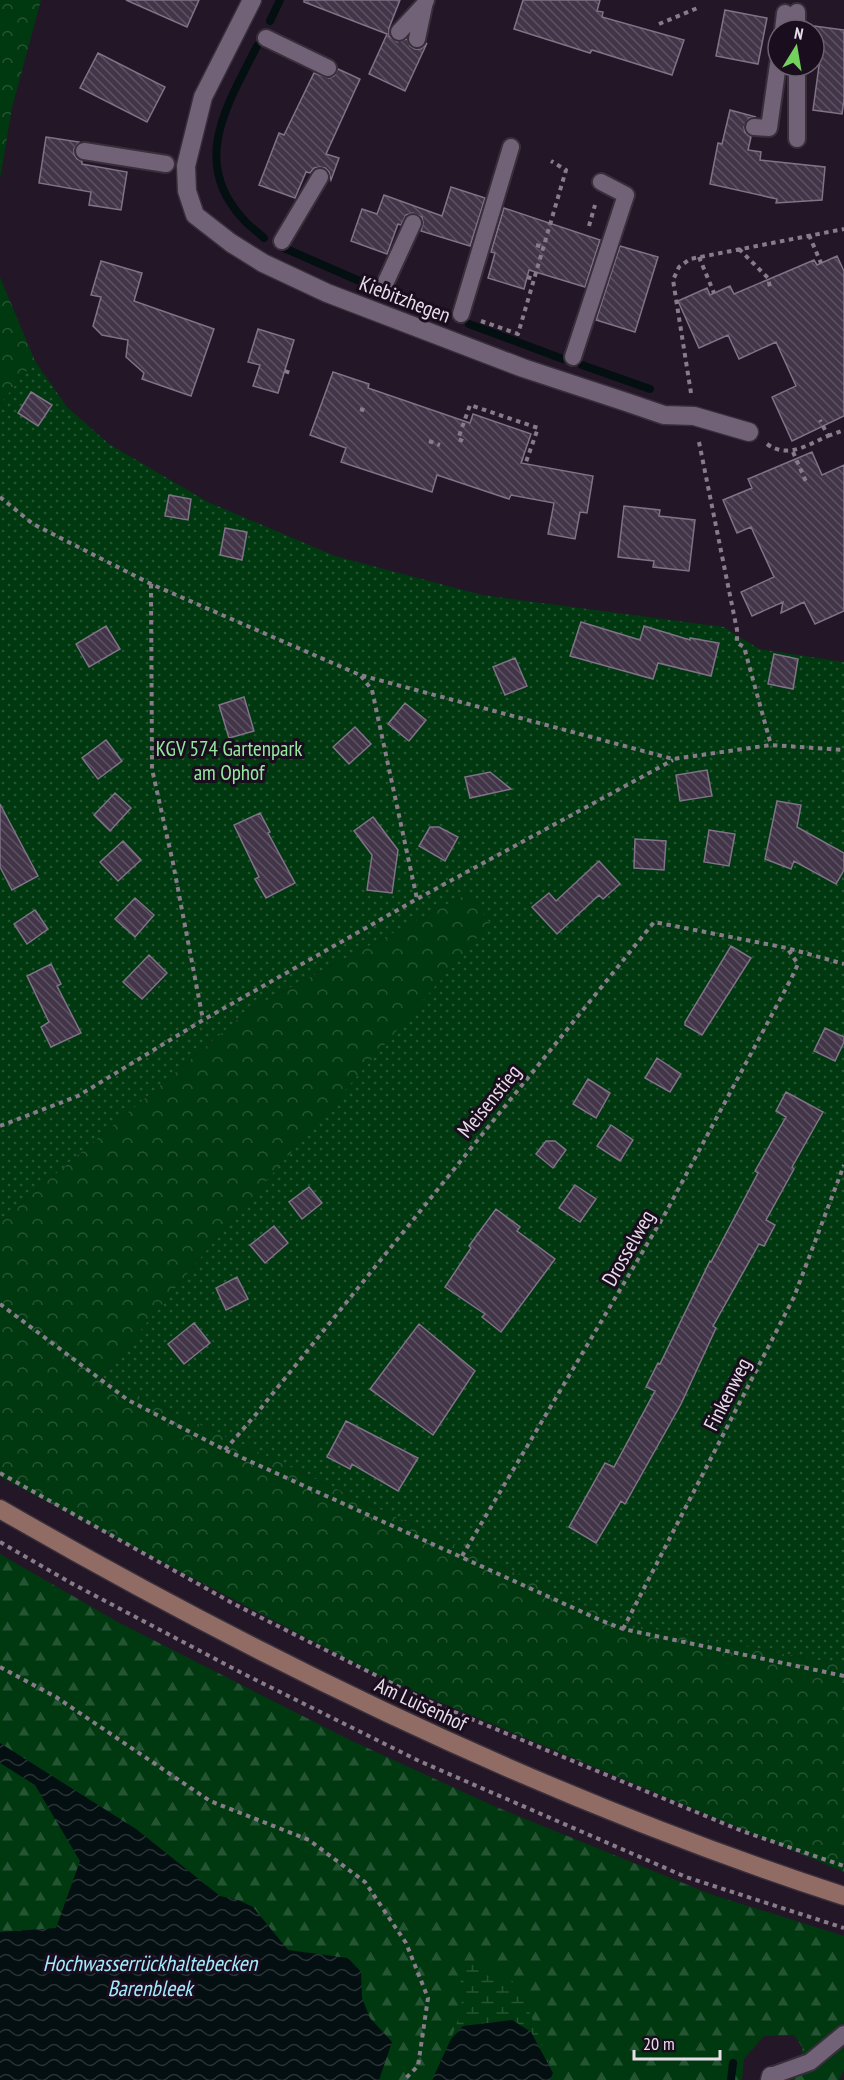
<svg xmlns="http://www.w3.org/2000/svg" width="844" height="2080" viewBox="0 0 844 2080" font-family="'PT Sans Narrow',sans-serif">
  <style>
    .forest { fill: url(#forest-firs) }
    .wetland { fill: url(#wetland-marsh) }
    .park { fill: url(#park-crowns) }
    .garden { fill: url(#garden-dots) }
    .water { fill: url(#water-waves) }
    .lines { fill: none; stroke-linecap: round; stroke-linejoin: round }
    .stream { stroke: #040f12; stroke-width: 8 }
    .building { fill: url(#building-back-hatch); stroke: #817288; stroke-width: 1.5 }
    .service-casing { stroke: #382f3b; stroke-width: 20 }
    .minor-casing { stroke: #382f3b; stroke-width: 21 }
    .secondary-casing { stroke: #382f3b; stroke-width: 21 }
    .path { stroke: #887c8b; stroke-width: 4; stroke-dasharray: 4.5 4.5; stroke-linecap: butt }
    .service { stroke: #726277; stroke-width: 16 }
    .minor { stroke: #726277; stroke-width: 18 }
    .secondary { stroke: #916c64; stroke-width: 18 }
    .labels { text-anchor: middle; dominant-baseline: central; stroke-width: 6; stroke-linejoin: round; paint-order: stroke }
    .street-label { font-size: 21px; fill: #e8deea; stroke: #1a0d1d }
    .park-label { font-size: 21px; fill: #95e7a0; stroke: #1a0d1d }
    .water-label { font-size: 22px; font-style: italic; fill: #a3eafe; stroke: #1a0d1d }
  </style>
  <defs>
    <pattern id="forest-firs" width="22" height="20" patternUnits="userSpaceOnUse" patternTransform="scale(1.5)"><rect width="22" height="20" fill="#003810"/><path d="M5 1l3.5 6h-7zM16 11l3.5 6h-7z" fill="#255433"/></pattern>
    <pattern id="wetland-marsh" width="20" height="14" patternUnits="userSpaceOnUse" patternTransform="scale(1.5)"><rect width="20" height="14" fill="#003810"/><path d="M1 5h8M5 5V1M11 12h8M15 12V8" fill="none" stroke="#255433"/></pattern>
    <pattern id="park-crowns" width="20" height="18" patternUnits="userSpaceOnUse" patternTransform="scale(1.5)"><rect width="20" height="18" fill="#003810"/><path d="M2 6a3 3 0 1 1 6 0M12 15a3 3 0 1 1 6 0" fill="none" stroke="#255433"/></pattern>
    <pattern id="garden-dots" width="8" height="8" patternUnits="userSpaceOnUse" patternTransform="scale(1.5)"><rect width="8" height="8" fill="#003810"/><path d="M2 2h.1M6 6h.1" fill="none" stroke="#255433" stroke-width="1.8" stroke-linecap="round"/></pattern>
    <pattern id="water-waves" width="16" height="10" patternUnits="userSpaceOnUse" patternTransform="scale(1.5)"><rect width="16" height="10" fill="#040f12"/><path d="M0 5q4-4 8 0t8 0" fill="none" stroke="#293235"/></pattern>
    <pattern id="building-back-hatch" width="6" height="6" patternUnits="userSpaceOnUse" patternTransform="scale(1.5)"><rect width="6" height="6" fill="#423548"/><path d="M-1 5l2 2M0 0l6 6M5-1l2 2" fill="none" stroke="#5d5263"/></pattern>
  </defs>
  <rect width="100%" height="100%" fill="#231627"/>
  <path class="forest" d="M0,1554L118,1622L350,1740L494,1806L710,1894L844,1936V2071L839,2080H791L803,2048L794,2035L764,2036L744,2059L742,2080H0Z"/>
  <path class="wetland" d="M477,1961L512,1980L528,2008L553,2073L531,2032L512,2020L463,2026L451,2039L462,2009L460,1967Z"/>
  <path class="park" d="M0,0H41L12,108L0,179Z
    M0,277L35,361L0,404Z
    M468,893L491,923L217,1238L101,1378L622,1623L844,1665V1872L385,1679L0,1477V1221L250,1009Z"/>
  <path class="garden" d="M35,361L67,407L109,444L208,502L335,556L482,595L724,627L759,649L844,662V1665L622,1623L101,1378L217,1238L490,923L468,893L250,1009L0,1221V404Z"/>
  <path class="water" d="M0,1743L136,1829L220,1896L238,1900L253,1907L288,1950L348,1958L361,1972L362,1998L370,2018L392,2042L379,2080H0V1932L56,1928L80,1861L35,1785L0,1763Z
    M512,2020L531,2032L553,2073L550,2080H432L451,2039L463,2026Z"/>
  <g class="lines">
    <path class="stream" d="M270,21L280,0
      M257,46C228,104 189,162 244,220C250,227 258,232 264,238
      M284,248L371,286
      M391,294L444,315
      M469,324L563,359
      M582,365L650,389
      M731,2080L733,2063"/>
  </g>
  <path class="building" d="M126,0H199L187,27Z
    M304,0H400L389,28V36L397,42L407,39L410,46L415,49H421L427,43L405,91L369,74L387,34L304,2Z
    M523,0H600L597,11L603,12L602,17L684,40L672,75L592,50L590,53L514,29Z
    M725,10L767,18L758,64L716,56Z
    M814,26L844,30V99L842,114L813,110L821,51L814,50Z
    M98,53L165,87L147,122L80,88Z
    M338,69L360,79L326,154L339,158L331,180L329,172L325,168L320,167L314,168L310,173L306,172L295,198L259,185L279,133L284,135L314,73L329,78L334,76Z
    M730,110L756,117L749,118L744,127L745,132L751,137L748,150L761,152L760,160L825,167L822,200L776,203L777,199L710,184L718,143L722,144Z
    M46,137L79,142L74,149V154L77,159L82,161V164L127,172L121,210L89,205L91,192L39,183Z
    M451,187L485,198L470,246L421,231L423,223L422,217L413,213L406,215L401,225L398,224L387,254L351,241L362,209L377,214L384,195L442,216Z
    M504,208L600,240L585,287L529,270L524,289L488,278L495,253L491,252Z
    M620,246L658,257L635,332L596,320Z
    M837,256L844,271V416L792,441L772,397L796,386L776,342L739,359L728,335L699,348L678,301L707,288L710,295L730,286L734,294L814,260L817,265Z
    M101,261L142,273L134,301L214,329L191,396L142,379L144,373L126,357L128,340L102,335L93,326L101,297L91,295Z
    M258,329L294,340L278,393L253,386L260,365L248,362Z
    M333,372L369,384L368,388L470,423L473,414L531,434L521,463L593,476L587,513L580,512L575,539L548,534L554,503L511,495L509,499L437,475L432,492L341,462L346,448L310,435Z
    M31,392L52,405L38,426L18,413Z
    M812,452L822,475L844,465V611L815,624L804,602L781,613L783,602L752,616L741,592L774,577L751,527L737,533L723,500L752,488L748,479Z
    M169,495L191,499L188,520L165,516Z
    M624,506L660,510L659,516L695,520L689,571L653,567L654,561L618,557Z
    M225,528L247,532L242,560L220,555Z
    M581,622L640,640L644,626L690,640V638L719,643L711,676L658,663L653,679L570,656Z
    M106,626L120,649L89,667L76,644Z
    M774,654L798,659L793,689L768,684Z
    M515,658L527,686L505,695L493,667Z
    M244,697L254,731L229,738L219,705Z
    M405,703L426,720L409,741L388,724Z
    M355,727L371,744L349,764L333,747Z
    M106,740L122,761L98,779L82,758Z
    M707,770L712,796L680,801L676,775Z
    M490,772L511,789L470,798L465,777Z
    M115,793L131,808L110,831L94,815Z
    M777,801L801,805L797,827L844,853V870L836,884L794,861L791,869L765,859Z
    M0,804L38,876L12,890L0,867Z
    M260,813L270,832L268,833L295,883L266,898L255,879L259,877L234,825Z
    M373,817L398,850L392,893L367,890L372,855L354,831Z
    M430,827H439L458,837L445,861L419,846Z
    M709,830L735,834L729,866L704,862Z
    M635,839L666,841L664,870L634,868Z
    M123,841L141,860L118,881L100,862Z
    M599,861L620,884L603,899L599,895L557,934L532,907L549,893L556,901Z
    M135,898L154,915L135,937L115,919Z
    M35,910L48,929L27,944L14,924Z
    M731,946L751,958L702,1035L685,1025V1022Z
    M149,955L167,973L142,999L123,982Z
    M51,964L61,984L57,986L81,1033L51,1047L41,1027L49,1022L27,976Z
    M825,1028L844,1037V1042L835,1061L814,1051Z
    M657,1058L681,1074L670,1092L645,1078Z
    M588,1079L610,1093L596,1118L573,1104Z
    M786,1092L823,1112L792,1167L794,1169L766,1220L775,1225L764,1246L759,1244L713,1326L716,1328L681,1404L625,1504L621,1501L596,1543L569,1527L605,1463L614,1467L655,1391L646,1387L658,1363L660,1364L710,1261L711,1262L758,1173L755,1171L786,1117L776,1111Z
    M611,1125L633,1140L620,1161L597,1146Z
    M546,1141H555L566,1150L553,1168L536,1154Z
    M575,1185L596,1199L580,1222L559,1208Z
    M309,1187L322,1203L302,1219L289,1202Z
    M496,1209L520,1227L517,1231L555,1259L501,1332L482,1317L485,1314L445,1287L471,1248L469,1246Z
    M274,1226L288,1243L265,1263L250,1245Z
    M237,1277L248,1299L226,1310L216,1288Z
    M194,1323L210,1343L184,1364L168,1344Z
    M419,1324L475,1371L433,1435L370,1389Z
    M346,1421L418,1458L398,1491L352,1464L350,1469L327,1457Z"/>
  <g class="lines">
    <g class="service-casing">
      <path id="service" d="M783,30L785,13
        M797,30V12
        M399,32L424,5L426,0
        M266,38L328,68
        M417,39L424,6
        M754,127L769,128L778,64
        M797,139V66
        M84,151L166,164
        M282,241L320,177
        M384,286L413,223
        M461,314L511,147
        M573,357L626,195L601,182
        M771,2076L810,2062L844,2034"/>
    </g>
    <g class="minor-casing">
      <path id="minor" d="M252,0L203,97L186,166L187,191L195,215L231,243L263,263L327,293L523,368L626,402L664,415L694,416L749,432
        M770,2080L771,2076"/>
    </g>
    <g class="secondary-casing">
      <path id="secondary" d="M0,1509C268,1664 549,1800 844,1896"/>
    </g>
    <path class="path" d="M659,24L700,7
      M589,226L595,205
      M809,235L821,263
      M536,245L543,247
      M739,249L768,278L770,287
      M699,257L714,293
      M527,277L534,279
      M481,321L518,334L566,170L551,161
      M285,371L293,374
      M691,393L673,280L679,267L690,259L844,229
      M360,409L367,411
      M828,436L844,430
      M429,441L440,445
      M463,441L458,439L470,405L538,428L526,462L522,460
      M699,442L737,630V643L744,647L771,745
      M767,444C788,459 807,445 828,436L820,420
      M793,452L807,484
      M0,497L33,524L151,584L360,675L673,759L771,745L844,750
      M151,584L152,769L173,863L203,1020
      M361,676L372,690L417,899
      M0,1126L78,1096L203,1020L417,899L673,760
      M0,1304L128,1400L225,1450L600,1620L623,1629L844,1676
      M225,1450L257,1413L654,922L787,948L844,964
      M0,1473L234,1604L423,1699L742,1831L844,1866
      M0,1542L71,1583L240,1672L417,1760L686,1877L844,1928
      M462,1556L665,1214L791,979L798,964L787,948
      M623,1629L794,1297L844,1165
      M0,1667L56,1697L210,1801L309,1840L365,1882L406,1943L428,1998L418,2066L404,2080"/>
    <use href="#service" class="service"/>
    <use href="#minor" class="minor"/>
    <use href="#secondary" class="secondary"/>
  </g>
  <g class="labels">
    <g class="street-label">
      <text transform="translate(405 299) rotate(21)">Kiebitzhegen</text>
      <text transform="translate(489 1101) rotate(-51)">Meisenstieg</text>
      <text transform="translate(628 1248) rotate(-60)">Drosselweg</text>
      <text transform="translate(727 1394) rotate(-63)">Finkenweg</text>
      <text transform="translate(421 1704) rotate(25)">Am Luisenhof</text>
    </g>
    <g class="park-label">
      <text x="229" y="748">KGV 574 Gartenpark<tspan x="229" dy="24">am Ophof</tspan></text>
    </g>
    <g class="water-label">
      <text x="150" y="1963">Hochwasserrückhaltebecken<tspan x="150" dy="25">Barenbleek</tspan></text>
    </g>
  </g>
  <g transform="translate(796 48) rotate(11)"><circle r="28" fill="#1a0d1d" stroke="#6c616f" stroke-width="1.5"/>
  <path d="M0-4.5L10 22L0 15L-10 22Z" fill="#72d25d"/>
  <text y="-9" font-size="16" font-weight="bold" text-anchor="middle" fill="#e8deea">N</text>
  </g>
  <path d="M634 2050v9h86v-9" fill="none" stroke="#e8deea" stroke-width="3"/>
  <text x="643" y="2050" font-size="18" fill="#e8deea" stroke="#1a0d1d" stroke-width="4.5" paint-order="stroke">20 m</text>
</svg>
